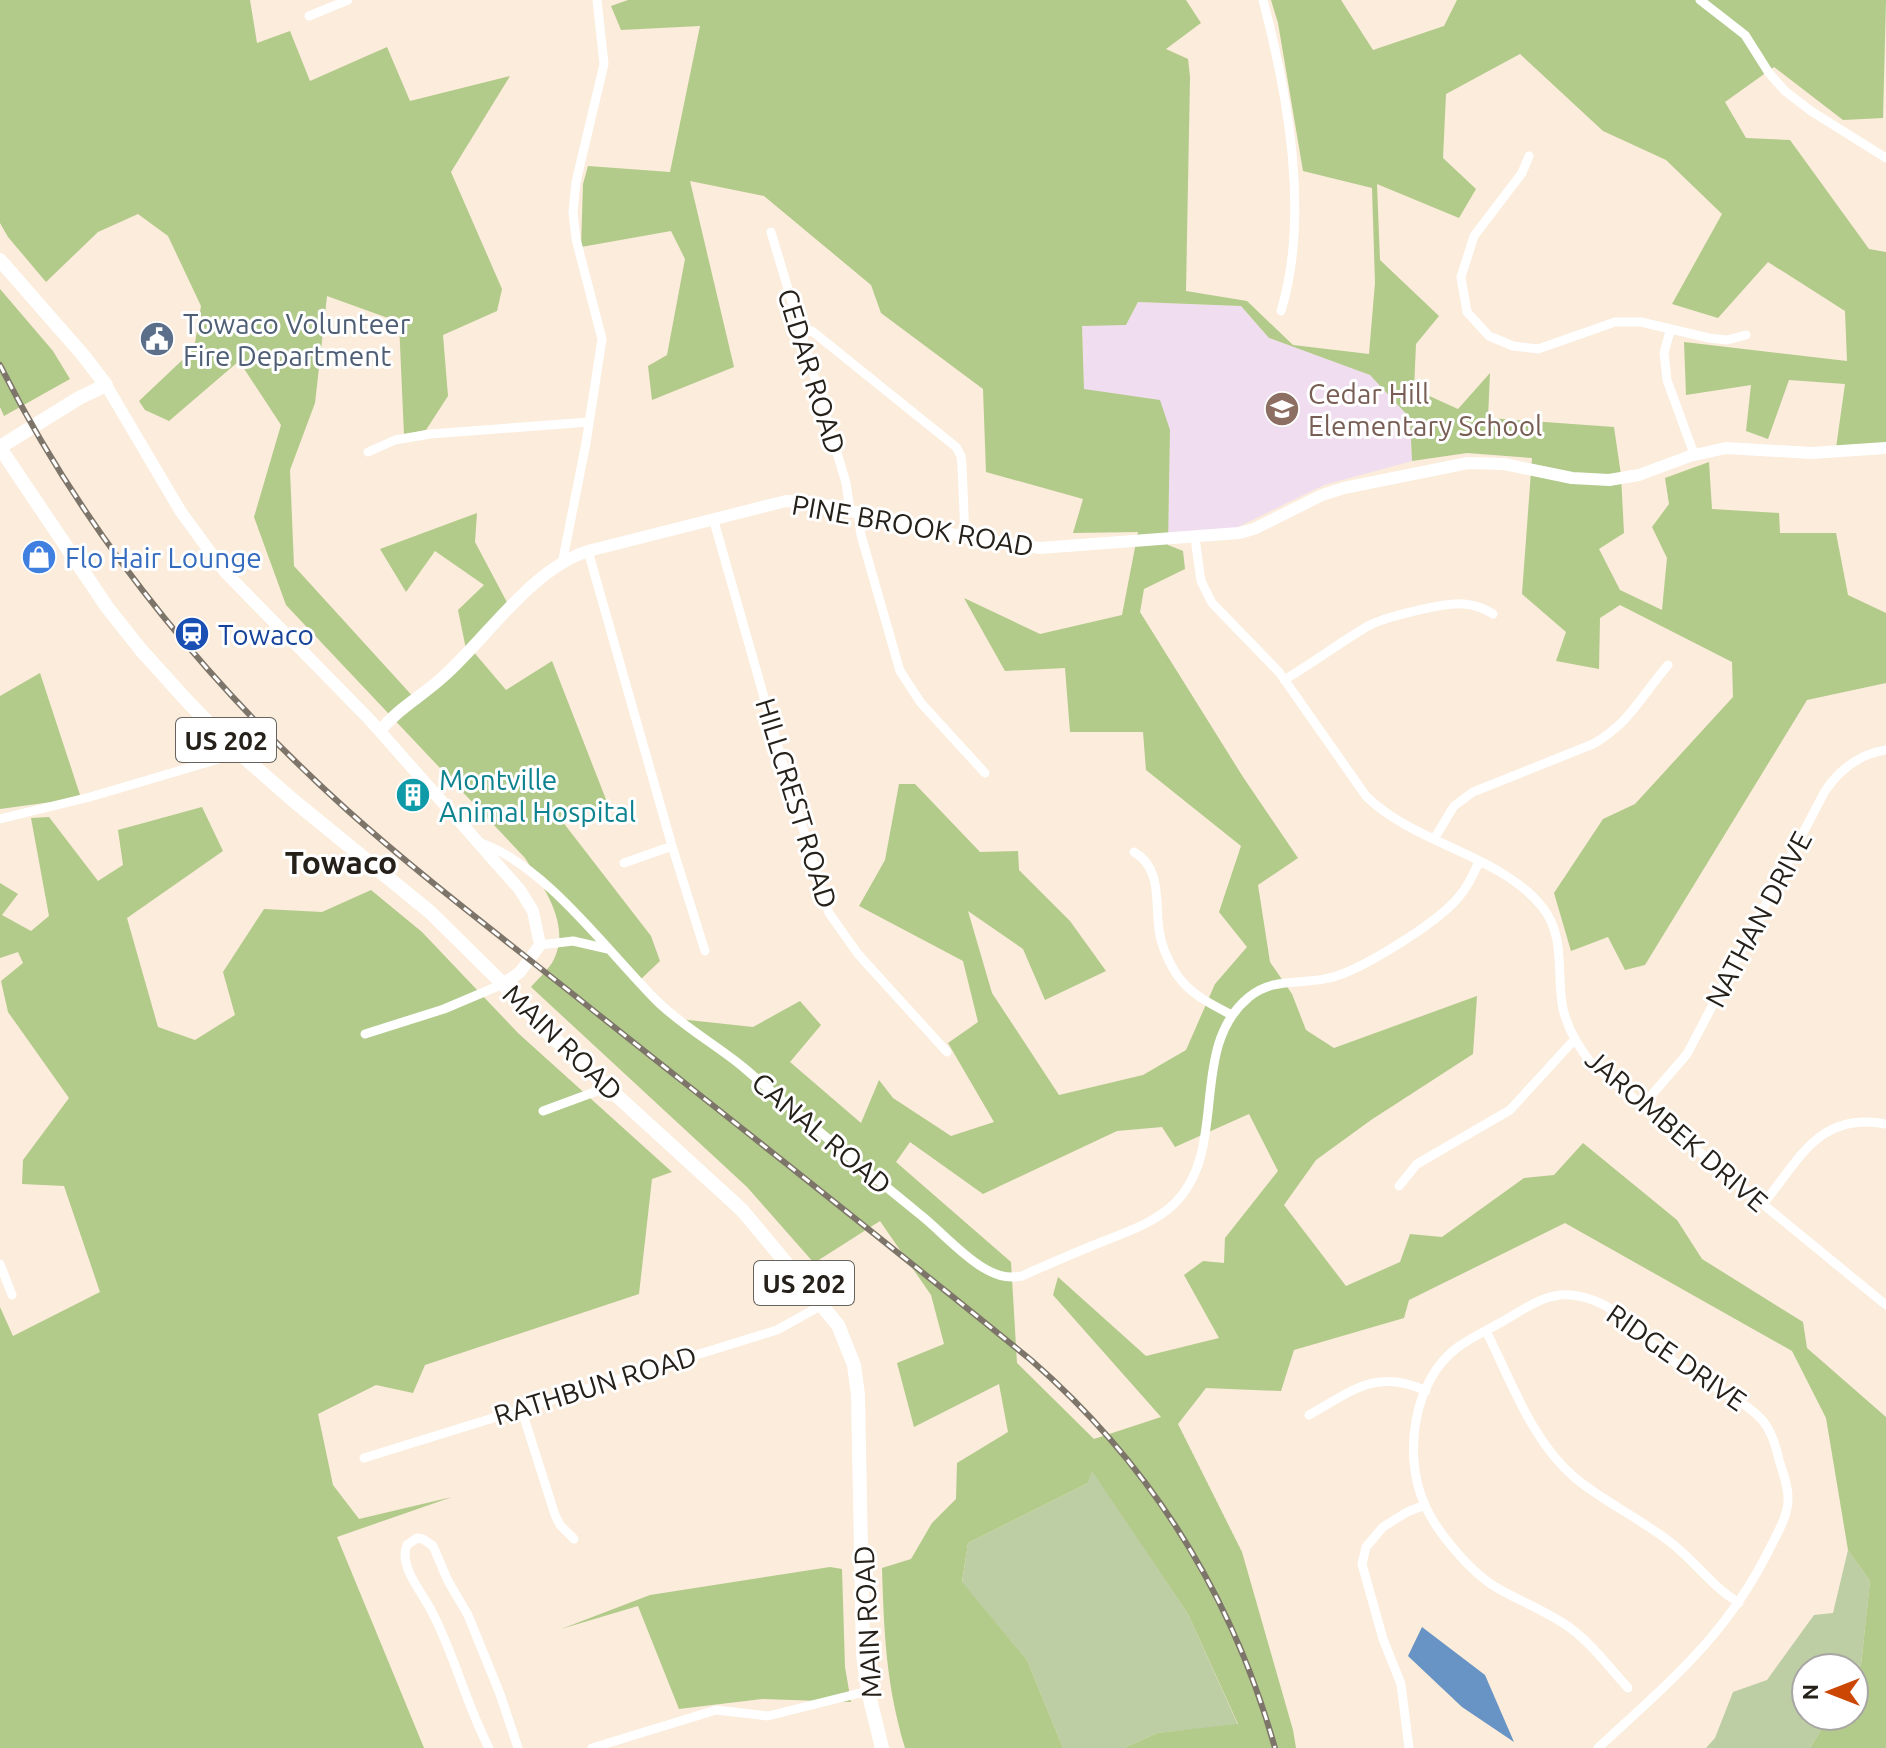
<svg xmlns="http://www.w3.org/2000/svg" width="1886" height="1748" viewBox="0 0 1886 1748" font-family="Ubuntu,sans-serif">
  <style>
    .education { fill: #f0def0 }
    .green { fill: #bdcda4 }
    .forest { fill: #b2ca8a; fill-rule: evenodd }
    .water { fill: #6793c5 }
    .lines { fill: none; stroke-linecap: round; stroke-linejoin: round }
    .street { stroke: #fff; stroke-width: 9 }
    .secondary { stroke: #fff; stroke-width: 12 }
    .primary { stroke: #fff; stroke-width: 14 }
    .rail-casing { stroke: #7e756a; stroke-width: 6 }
    .rail { stroke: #fff; stroke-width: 3; stroke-dasharray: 9; stroke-linecap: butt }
    .labels { text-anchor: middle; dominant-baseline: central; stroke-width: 6; stroke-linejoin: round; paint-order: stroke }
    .shield { fill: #fff; stroke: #66635e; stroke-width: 2 }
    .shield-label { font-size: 26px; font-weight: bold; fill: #252019 }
    .service-label { font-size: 28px; fill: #4e5e75; stroke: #fff; text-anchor: start }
    .street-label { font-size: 28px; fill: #252019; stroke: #fff }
    .education-label { font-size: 28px; fill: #785e54; stroke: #fff; text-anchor: start }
    .shop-label { font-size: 28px; fill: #366cbe; stroke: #fff; text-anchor: start }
    .transit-label { font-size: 28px; fill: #164399; stroke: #fff; text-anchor: start }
    .culture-label { font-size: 28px; fill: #0d838f; stroke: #fff; text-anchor: start }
    .quarter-label { font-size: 32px; font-weight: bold; fill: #252019; stroke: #fff }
  </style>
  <rect width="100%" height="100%" fill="#fbecdb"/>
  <path class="education" d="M1138,302L1241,306L1269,338L1370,375L1410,418L1412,461L1324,485L1236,528L1168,534L1170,430L1084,389L1082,325H1126Z"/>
  <path class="green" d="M1092,1470L1188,1614L1238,1725L1157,1733L1124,1748H1063L1027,1660L962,1583L968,1543L1088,1483Z
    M1848,1550L1870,1581L1861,1665L1854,1676V1668H1806V1716H1830L1810,1748H1706L1715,1738L1733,1692L1767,1680L1814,1615L1833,1613Z"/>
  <path class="forest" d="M0,0H250L257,43L290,31L310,81L387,47L410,101L510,76L451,172L502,289L497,311L443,335L448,396L426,430L404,435L399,322L327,296L315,403L290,470L294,566L417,701L467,654L458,610L484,585L435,551L406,592L380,549L477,513L475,542L510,608L472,650L506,690L552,661L607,802L562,821L651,936L660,961L640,980L679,1019L753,1027L800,1001L821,1025L790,1062L861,1123L879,1080L893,1098L951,1136L994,1122L948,1043L978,1022L963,961L859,906L885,860L899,784H915L980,852L1018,851L1019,870L1070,921L1106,971L1045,1000L1023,949L968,911L992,993L1059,1095L1143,1075L1186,1050L1215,984L1247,947L1219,912L1241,846L1146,770L1143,732H1070L1065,668L1005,671L964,598L1040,634L1122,615L1138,532L1073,533L1083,499L986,472L983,389L881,313L871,285L764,196L690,181L734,367L652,400L648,366L667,355L685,259L671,231L581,247L583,184L588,166L670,172L700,26L621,30L611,6L628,0H1186L1201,23L1166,49L1188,59L1190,77L1186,291L1247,301L1293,345L1369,354L1375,283L1372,188L1303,171L1278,23L1271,0H1341L1373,50L1444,26L1457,0H1886L1883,118L1843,120L1774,67L1725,102L1746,138L1790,140L1869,249L1886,252V446L1836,448L1845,384L1789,380L1768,439L1746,431L1751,385L1686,395L1684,342L1847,361L1845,311L1768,262L1718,318L1672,304L1722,214L1666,160L1603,131L1520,54L1446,94L1443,158L1476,189L1459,218L1377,184L1380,260L1439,316L1416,344L1414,389L1458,409L1490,373L1488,418L1614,427L1621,475L1624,533L1599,549L1620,590L1662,610L1667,558L1652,527L1669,504L1665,478L1709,462L1712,509L1779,513L1780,533H1836L1848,595L1886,613V683L1807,700L1645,965L1625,970L1608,937L1571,951L1554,893L1603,819L1635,804L1733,697L1732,662L1620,605L1600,618L1599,669L1556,661L1566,632L1522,594L1532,458L1467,453L1412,461L1410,418L1370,375L1269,338L1241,306L1138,302L1126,325L1082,326L1084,389L1160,400L1170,430L1168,545L1183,551L1185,569L1144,589L1140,612L1243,777L1298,858L1258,885L1270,962L1292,994L1306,1030L1334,1048L1477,996L1473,1054L1371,1120L1316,1160L1284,1205L1346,1286L1400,1262L1410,1234L1442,1237L1524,1178L1554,1175L1583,1143L1677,1220L1702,1259L1803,1322L1807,1348L1886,1417V1748H1810L1830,1716H1854V1676L1861,1665L1870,1581L1848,1550L1826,1418L1792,1351L1565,1223L1409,1300L1404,1318L1294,1350L1281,1391L1206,1388L1178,1424L1242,1552L1293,1730L1296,1748H1124L1157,1733L1238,1724L1188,1614L1092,1471L1088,1483L968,1543L962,1582L1027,1660L1063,1748H905C886,1684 884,1634 882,1568L911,1559L932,1523L956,1499L957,1463L1008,1432L999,1384L914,1427L897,1363L944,1344L931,1295L880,1221L814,1263L747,1187L531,987C537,980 546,972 552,963C573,927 544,888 525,858L286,605L254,517L281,425L239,361L169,421L145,410L139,401L194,349L201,306L168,236L138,214L98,232L46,282L8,237L0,223ZM1249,1114L1278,1171L1225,1238L1224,1263L1203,1261L1184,1275L1219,1338L1146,1356L1058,1277L1053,1295L1161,1417L1094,1439L1017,1363L1011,1262L896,1162L910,1142L983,1194L1117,1131L1162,1127L1175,1147Z
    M0,289L53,351L70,379L4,416L0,407Z
    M40,673L81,798L0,809V696Z
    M202,807L223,851L127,918L158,1027L195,1040L235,1015L223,972L264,909L322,912L371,890L422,932L518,1033L672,1172L652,1179L639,1294L425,1365L413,1393L376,1385L318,1414L333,1485L359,1519L452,1497L337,1537L424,1748H0V1307L13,1336L100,1292L64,1186L22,1184L23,1160L69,1098L8,1012L1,981L23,963L18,952L0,958V883L18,894L2,915L31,931L49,916L31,818L49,817L98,881L123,865L118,830Z
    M830,1567L842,1569L845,1667L851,1702L762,1699L679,1709L638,1606L561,1629L650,1595Z"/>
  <path class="water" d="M1422,1627L1485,1675L1514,1742L1462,1707L1408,1656Z"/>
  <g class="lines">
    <path class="street" d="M1263,0C1288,95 1310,216 1281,311
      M1700,0L1745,35L1769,73L1785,91L1811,111L1886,158
      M309,16L348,0
      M1529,156L1522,173L1474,236L1461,277L1467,312L1489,336L1513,346L1538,349L1615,322H1641L1709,338L1727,340L1746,335
      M771,232L846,483L850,510
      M1670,331L1664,353L1667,380L1694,454
      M800,332L812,331L956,447L961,456L962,466L965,537
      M368,452L395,440L430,434L589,422
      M858,513L861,535L900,671L921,703L985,773
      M713,518L781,757L829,913L858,954L947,1052
      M1195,538L1201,581L1212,603L1279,672L1366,796C1414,844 1502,855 1543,908C1566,937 1556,976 1563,1009C1568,1030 1579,1048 1592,1064L1886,1305
      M588,551L672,846L705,951
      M562,564L586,443L602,339L576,239L573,212L576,182L604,64L597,0
      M1284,680C1313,663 1339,643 1368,626C1384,617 1446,602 1464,604C1475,605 1484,608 1493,614
      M0,819L90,797L239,753
      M1434,839L1454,806L1473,792L1593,744C1630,723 1641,696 1668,665
      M481,843C545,865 608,952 656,1000C682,1026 715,1044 743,1067C800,1116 858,1164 917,1212C939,1229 958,1252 982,1267C995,1275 1006,1279 1022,1276C1046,1265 1070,1255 1094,1245C1121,1234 1154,1224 1175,1203C1230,1148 1187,1048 1249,997C1273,977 1301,985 1329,978C1361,971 1436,923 1457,899C1467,888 1473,875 1479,862
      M1134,852C1162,868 1155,901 1159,930C1161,946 1168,961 1177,975C1191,995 1211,1004 1232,1015
      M624,863L672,846
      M540,945L573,941L608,949
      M365,1034L444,1009L503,984
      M1643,1105L1687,1054L1825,791C1840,769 1859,754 1886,750
      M543,1111L608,1087
      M1399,1186L1417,1164L1510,1110L1575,1039
      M1763,1204C1800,1159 1819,1111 1886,1124
      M0,1264L12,1295
      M1486,1331C1511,1380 1531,1440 1574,1477C1605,1503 1644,1520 1675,1546C1698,1565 1713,1587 1739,1603
      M521,1408L555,1515L560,1525L574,1539
      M1309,1415C1352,1391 1376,1368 1426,1391
      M364,1458L777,1330L822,1305
      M489,1748C466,1704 455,1656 432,1612C423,1593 398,1567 407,1545L417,1538L423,1539L433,1546L448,1581L468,1615L500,1694L518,1748
      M592,1748L716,1710L768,1716L868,1691
      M1409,1748L1401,1684L1383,1639L1362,1564L1366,1547L1383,1527L1407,1512L1425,1505
      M1598,1748C1669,1682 1727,1636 1771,1546C1778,1532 1787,1517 1788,1501C1789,1488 1783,1473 1779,1460C1776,1446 1772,1432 1763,1421C1746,1401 1709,1385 1687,1371C1648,1347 1621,1300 1572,1295C1547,1292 1526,1308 1505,1320C1490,1329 1472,1337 1458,1347C1413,1380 1403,1455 1424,1503C1436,1532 1473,1575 1499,1589C1522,1602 1548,1612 1569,1627C1591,1643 1609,1667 1628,1688"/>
    <path class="secondary" d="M106,385L181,512L225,572L369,719L520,890L533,911L540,945L520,972L503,984
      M380,731C398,708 424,695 445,675C488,636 532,569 588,551L786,501L811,502L965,537L1040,548L1239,533L1254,529L1322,495L1344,488L1468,463L1504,464L1572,478L1609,480L1639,475L1690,456L1726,448L1811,453L1886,448"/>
    <path class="primary" d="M0,260L83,355L106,385L79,398L0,447
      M0,448L107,607L141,650L188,702L230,745L294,801L430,912L503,984L545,1030L742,1210L838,1325L854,1365L858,1395L863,1654L868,1691L882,1748"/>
    <g class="rail-casing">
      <path id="rail" d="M0,365C85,534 206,682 346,809C425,880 511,944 594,1011C740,1127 886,1242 1031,1360C1150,1464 1232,1595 1275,1748"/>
    </g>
    <use href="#rail" class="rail"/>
  </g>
  <defs>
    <g id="civic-disc" transform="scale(1.8)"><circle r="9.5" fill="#5c6f8a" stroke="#fff"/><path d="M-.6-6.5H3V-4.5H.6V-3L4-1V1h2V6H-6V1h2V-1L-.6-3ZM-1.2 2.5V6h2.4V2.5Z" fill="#fff"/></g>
    <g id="school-disc" transform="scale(1.8)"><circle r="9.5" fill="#8d6e63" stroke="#fff"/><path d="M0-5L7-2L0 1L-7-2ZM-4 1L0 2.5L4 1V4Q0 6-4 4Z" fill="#fff"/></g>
    <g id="shop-disc" transform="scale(1.8)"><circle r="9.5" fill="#3f7fe0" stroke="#fff"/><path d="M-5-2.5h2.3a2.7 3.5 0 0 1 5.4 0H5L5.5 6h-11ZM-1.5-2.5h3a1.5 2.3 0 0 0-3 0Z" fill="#fff"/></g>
    <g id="station-disc" transform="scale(1.8)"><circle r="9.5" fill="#1a4fb4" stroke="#fff"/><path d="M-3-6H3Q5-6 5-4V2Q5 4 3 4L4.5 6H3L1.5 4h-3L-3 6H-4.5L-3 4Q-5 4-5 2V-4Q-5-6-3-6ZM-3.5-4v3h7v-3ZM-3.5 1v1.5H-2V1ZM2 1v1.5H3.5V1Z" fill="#fff"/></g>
    <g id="building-disc" transform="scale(1.8)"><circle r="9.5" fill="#0f9aa8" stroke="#fff"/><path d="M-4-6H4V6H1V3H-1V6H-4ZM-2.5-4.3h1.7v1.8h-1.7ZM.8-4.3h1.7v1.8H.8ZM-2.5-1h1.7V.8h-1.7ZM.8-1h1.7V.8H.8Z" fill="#fff"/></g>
  </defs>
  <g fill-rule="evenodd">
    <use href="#civic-disc" x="157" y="339"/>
    <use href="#school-disc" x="1282" y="409"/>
    <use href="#shop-disc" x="39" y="557"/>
    <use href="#station-disc" x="192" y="634"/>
    <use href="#building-disc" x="413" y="795"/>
  </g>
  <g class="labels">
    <g class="shield">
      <rect x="176" y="718" width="100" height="44" rx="6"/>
      <rect x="754" y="1261" width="100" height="44" rx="6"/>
    </g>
    <g class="shield-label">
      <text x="226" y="740">US 202</text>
      <text x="804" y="1283">US 202</text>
    </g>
    <g class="service-label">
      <text x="183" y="323">Towaco Volunteer<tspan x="183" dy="32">Fire Department</tspan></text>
    </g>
    <g class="street-label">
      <text transform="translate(812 371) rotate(73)">CEDAR ROAD</text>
      <text transform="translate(913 525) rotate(10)">PINE BROOK ROAD</text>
      <text transform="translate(797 803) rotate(73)">HILLCREST ROAD</text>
      <text transform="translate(1758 919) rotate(-62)">NATHAN DRIVE</text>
      <text transform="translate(563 1042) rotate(44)">MAIN ROAD</text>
      <text transform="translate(1677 1130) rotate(41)">JAROMBEK DRIVE</text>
      <text transform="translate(822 1133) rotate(40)">CANAL ROAD</text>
      <text transform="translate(1677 1357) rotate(35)">RIDGE DRIVE</text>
      <text transform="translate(595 1385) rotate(-17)">RATHBUN ROAD</text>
      <text transform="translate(867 1622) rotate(-93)">MAIN ROAD</text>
    </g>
    <g class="education-label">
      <text x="1308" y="393">Cedar Hill<tspan x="1308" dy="32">Elementary School</tspan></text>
    </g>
    <g class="shop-label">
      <text x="65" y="557">Flo Hair Lounge</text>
    </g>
    <g class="transit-label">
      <text x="218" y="634">Towaco</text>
    </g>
    <g class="culture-label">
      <text x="439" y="779">Montville<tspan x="439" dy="32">Animal Hospital</tspan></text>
    </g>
    <g class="quarter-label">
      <text x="341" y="862">Towaco</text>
    </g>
  </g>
  <g transform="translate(1830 1692) rotate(270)"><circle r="38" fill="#ffffff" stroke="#a8a6a3" stroke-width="2"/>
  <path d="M0-6L14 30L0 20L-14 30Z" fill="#cc4704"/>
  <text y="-12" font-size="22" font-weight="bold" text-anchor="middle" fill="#252019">N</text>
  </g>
</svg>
